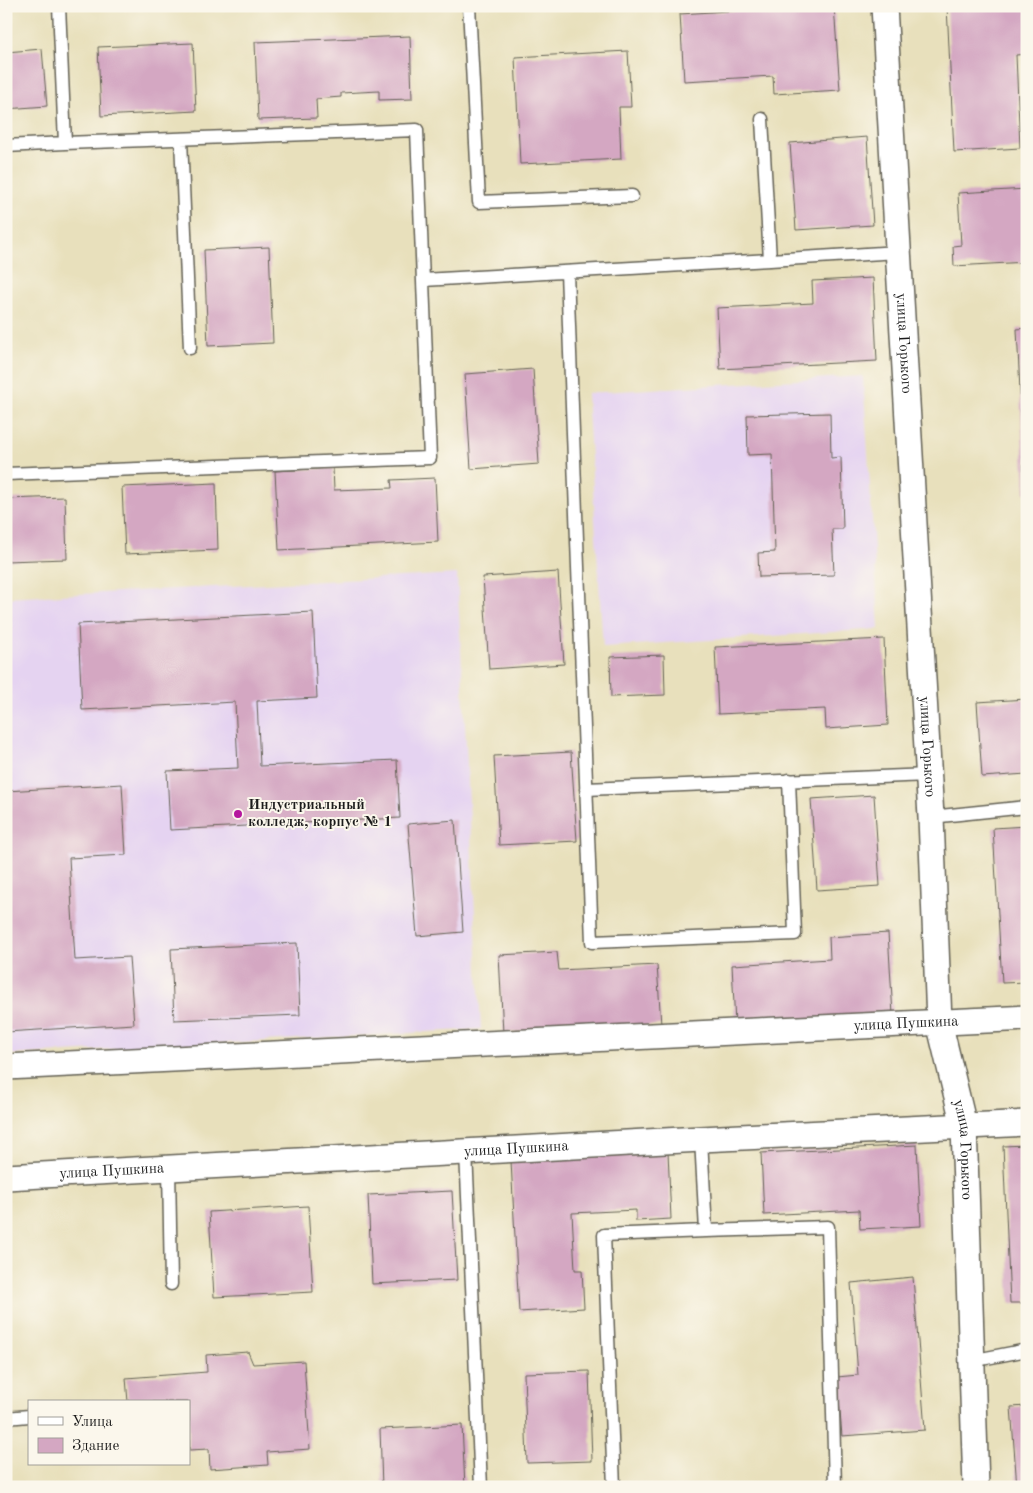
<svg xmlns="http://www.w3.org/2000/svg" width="1033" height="1493" viewBox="0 0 1033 1493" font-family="'Old Standard TT',serif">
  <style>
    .built { fill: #e5d3f1 }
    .building { fill: #d4a7c2 }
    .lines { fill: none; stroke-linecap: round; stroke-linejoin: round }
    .service-casing { stroke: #636154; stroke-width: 15 }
    .minor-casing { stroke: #636154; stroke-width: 28 }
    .service { stroke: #fff; stroke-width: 12 }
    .minor { stroke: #fff; stroke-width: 25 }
    .poi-dot { fill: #b5179e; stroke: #fbf7ec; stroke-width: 2 }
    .labels { text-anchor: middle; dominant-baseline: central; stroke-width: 4; stroke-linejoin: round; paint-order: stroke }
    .street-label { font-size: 15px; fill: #1c1c1c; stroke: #fbf7ec }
    .poi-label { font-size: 15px; font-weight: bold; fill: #1c1c1c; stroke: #fbf7ec; text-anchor: start }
  </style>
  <rect width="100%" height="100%" fill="#fbf7ec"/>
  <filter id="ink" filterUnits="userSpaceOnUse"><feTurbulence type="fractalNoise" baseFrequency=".02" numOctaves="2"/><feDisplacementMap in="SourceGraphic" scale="10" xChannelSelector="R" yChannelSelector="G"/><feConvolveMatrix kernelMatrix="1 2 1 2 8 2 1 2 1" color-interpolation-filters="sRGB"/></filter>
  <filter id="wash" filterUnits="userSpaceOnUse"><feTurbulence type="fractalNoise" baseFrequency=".0096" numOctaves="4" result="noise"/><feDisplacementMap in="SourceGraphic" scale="20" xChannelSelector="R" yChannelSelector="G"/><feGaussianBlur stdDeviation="1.12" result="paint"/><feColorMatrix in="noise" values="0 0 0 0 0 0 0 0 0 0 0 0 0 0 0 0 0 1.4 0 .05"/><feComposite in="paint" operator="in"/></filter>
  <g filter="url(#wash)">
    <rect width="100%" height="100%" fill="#e8e0bc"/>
    <path class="built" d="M863,376L879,629L603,647L587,393Z
      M457,574L481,1029L6,1055V598Z"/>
    <g id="blocks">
      <path class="building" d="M807,6H834L840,90L774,94L773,76L684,81L680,14Z
        M947,6H1027V54L1016,55L1020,148L954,152Z
        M410,36L412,99L379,100V91L341,93V97L316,99L317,118L258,120L255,42Z
        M193,43L196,111L101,116L98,47Z
        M42,49L47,106L6,109V52Z
        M628,51L631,107H619L621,159L520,164L515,57Z
        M867,137L873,225L796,230L790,143Z
        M1027,189V262L954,266L953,246L961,245L958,193Z
        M269,247L273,343L208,346L204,250Z
        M873,278L877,361L720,369L717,308L813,303L812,281Z
        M1027,328V493H1025L1017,329Z
        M533,369L539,464L471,469L465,374Z
        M830,413L831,458L841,457L843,529H832L834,575L759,577L758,553L775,552L772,454L748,455L747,415Z
        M333,468L334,490L392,488L391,480L435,478L438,542L279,550L275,471Z
        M216,483L218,550L125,554L122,487Z
        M65,497L67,559L6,561V499Z
        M558,572L564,664L489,669L483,577Z
        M313,612L317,698L257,701L260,766L397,760L400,818L170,830L167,771L238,768L235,702L82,710L78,624Z
        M884,639L888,725L826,729L825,709L718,714L715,647Z
        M664,655L665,695L611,697L610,657Z
        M1027,699V774L982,777L977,702Z
        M571,752L577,841L499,845L494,756Z
        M122,784L126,855L69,858L75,960L129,957L134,1024L6,1032V791Z
        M874,795L880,886L817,890L811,799Z
        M455,820L463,932L417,936L408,824Z
        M1027,826V982L1002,983L993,828Z
        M888,933L893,1015L735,1024L732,965L830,959L829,937Z
        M297,943L300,1015L174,1020L171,949Z
        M557,952L559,970L657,965L661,1025L503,1033L499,955Z
        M917,1145L921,1226L860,1229L859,1210L764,1215L761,1153Z
        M1027,1145V1303H1010L1003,1146Z
        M668,1152L671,1219L636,1221V1210L572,1213L575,1270H582L584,1308L519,1312L511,1161Z
        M452,1191L457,1280L372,1284L368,1195Z
        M308,1206L313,1292L214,1297L209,1212Z
        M913,1277L925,1430L842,1436L837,1377L858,1375L851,1283Z
        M248,1352L253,1364L304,1361L310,1449L267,1452L268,1465L210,1469L209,1449L189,1450V1402H128L126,1378L207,1372L206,1355Z
        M589,1371L592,1461L527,1463L524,1373Z
        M1027,1406V1487H1017L1011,1407Z
        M462,1425L465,1487H382L380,1429Z"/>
    </g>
  </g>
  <g filter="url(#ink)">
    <use href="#blocks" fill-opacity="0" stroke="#636154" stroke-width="1"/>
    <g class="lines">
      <g class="service-casing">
        <path id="service" d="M469,6L479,202L632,196
          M762,119L770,260L898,252
          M181,139L190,348
          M6,146L65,143
          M567,272L592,942L795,934L789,780
          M423,280L770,260
          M6,474L430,458L417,130L65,143L59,6
          M586,789L929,775
          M931,817L1027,807
          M701,1139L706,1231L828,1227L835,1487
          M466,1152L481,1487
          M169,1168L171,1284
          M971,1361L1027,1350
          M6,1418L29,1416
          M614,1487L604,1235L706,1231"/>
      </g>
      <g class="minor-casing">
        <g id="minor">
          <path id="s1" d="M884,6L931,817L939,1022L964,1126L976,1487"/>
          <path id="s2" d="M6,1067L1027,1018"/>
          <path id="s3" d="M6,1177L701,1139L1027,1123"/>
        </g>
      </g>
      <use href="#service" class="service"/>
      <use href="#minor" class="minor"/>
    </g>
  </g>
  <circle class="poi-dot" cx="238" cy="814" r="5"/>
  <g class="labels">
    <g class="street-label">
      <text stroke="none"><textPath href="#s1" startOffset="338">улица Горького</textPath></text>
      <text stroke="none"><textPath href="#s1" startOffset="742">улица Горького</textPath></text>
      <text stroke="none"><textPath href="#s2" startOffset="901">улица Пушкина</textPath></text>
      <text stroke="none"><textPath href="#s3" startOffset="511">улица Пушкина</textPath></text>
      <text stroke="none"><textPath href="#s1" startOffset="1148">улица Горького</textPath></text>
      <text stroke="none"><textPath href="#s3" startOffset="106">улица Пушкина</textPath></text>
    </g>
    <g class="poi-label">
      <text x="248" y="805">Индустриальный<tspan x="248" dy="17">колледж, корпус № 1</tspan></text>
    </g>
  </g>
  <rect width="1033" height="1493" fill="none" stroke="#fbf7ec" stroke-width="25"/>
  <rect x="28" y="1400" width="162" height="65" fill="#fbf7ec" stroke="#a29f99"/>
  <rect x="38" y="1417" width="25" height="8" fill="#ffffff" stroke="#a29f99"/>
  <text x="72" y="1426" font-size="15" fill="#1c1c1c">Улица</text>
  <rect x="38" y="1438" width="25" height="15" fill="#d4a7c2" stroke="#a29f99"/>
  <text x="72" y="1450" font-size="15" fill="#1c1c1c">Здание</text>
</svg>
